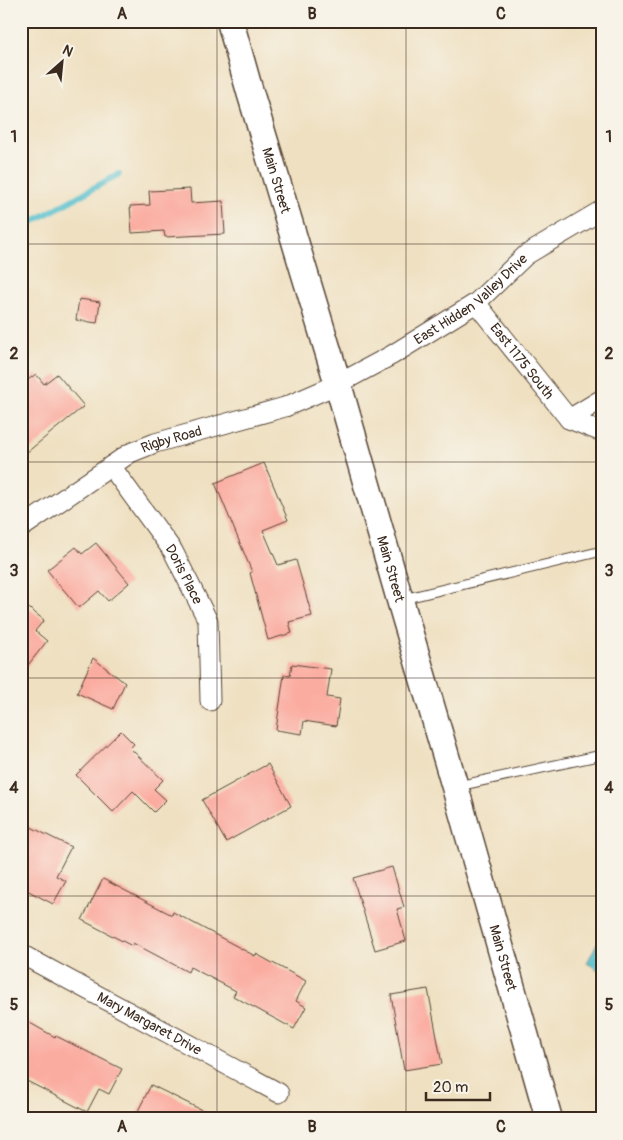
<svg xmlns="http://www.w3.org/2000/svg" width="623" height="1140" viewBox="0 0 623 1140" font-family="Pangolin,sans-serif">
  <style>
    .water { fill: #53bfcd; stroke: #477476 }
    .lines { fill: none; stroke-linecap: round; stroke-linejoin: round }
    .stream { stroke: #53bfcd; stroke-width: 6 }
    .building { fill: #fbaca0 }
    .lane-casing { stroke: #564536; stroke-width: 11 }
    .street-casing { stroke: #564536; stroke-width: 21 }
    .secondary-casing { stroke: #564536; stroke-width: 29 }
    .lane { stroke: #fff; stroke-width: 9 }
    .street { stroke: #fff; stroke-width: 19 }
    .secondary { stroke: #fff; stroke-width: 26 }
    .grid { fill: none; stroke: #3b2a1e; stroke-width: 1; stroke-opacity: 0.55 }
    .labels { text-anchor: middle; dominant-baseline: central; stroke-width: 4; stroke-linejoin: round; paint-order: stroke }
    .street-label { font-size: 14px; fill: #3b2a1e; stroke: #f7f3e8 }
    .neatline { fill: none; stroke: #3b2a1e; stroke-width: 2 }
    .grid-label { font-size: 16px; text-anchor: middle; font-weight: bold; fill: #3b2a1e }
  </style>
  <rect width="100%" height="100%" fill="#f7f3e8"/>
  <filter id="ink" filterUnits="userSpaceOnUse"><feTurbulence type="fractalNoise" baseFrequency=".02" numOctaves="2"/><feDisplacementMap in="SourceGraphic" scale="10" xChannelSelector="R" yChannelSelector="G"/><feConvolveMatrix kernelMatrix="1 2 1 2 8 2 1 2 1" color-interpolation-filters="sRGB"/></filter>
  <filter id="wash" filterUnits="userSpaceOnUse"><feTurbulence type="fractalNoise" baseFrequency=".0096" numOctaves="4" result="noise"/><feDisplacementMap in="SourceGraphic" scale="20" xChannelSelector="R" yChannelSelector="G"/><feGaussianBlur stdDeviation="1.12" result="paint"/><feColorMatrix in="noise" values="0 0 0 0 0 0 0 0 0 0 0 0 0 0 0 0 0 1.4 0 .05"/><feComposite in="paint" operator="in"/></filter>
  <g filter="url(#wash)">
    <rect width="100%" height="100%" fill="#efe0c1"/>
    <path class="water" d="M597,943L602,946V972L587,963Z"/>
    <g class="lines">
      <path class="stream" d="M21,228L119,174"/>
    </g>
    <g id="blocks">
      <path class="building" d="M190,189L191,203L223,201L225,234L165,237L164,231L132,233L130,206L150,205L149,191Z
        M79,299L100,302L97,323L76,320Z
        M36,374L44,384L57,374L84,406L21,457V385Z
        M264,463L288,520L263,530L278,565L296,560L312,616L289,622L292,633L268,640L250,573L252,572L215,483Z
        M96,543L129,583L108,601L99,591L79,608L47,570L76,547L82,554Z
        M21,602L44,620L35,631L47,641L21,674Z
        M93,658L125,683L113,709L77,693Z
        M292,664L331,669L327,697L340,699L336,726L304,721L302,734L276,730L284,675L290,676Z
        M121,731L134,744L130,748L163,780L154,789L166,800L154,812L133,791L113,812L76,775Z
        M268,764L291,806L226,842L202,800Z
        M21,822L71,847L56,876L66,881L53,904L21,887Z
        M392,867L404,907L397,909L406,941L375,950L353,878Z
        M103,879L172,915L173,912L255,956L256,954L306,981L296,1001L306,1007L294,1029L233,996L236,991L190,967L188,972L133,943L132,946L82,920Z
        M428,989L442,1064L404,1070L391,995Z
        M21,1018L55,1037L56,1036L122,1069L109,1094L99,1089L87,1112L21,1078Z
        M151,1085L220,1119H134Z"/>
    </g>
  </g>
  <g filter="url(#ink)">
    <use href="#blocks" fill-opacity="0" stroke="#564536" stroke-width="1"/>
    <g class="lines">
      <g class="lane-casing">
        <path id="lane" d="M403,599L602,551
          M458,786L602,755"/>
      </g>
      <g class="street-casing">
        <g id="street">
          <path id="s1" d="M476,303L569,419L602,432"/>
          <path d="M569,419L602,399"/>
          <path id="s2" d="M111,466L173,551L208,621L210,701"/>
          <path id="s3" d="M21,528L130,453L155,443L285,407L338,384L392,355L476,303L526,255L602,210"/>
          <path id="s4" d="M21,954L279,1093"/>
        </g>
      </g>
      <g class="secondary-casing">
        <g id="secondary">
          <path id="s5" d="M230,21L250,92L338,384L400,600L455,787L549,1119"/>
        </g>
      </g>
      <use href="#lane" class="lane"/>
      <use href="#street" class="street"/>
      <use href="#secondary" class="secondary"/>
    </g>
  </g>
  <path class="grid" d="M217,21V1119M406,21V1119M21,244H602M21,462H602M21,678H602M21,896H602"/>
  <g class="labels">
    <g class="street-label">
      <text stroke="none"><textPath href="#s5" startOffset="166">Main Street</textPath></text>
      <text stroke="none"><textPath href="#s3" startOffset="510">East Hidden Valley Drive</textPath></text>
      <text stroke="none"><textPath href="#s1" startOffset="74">East 1175 South</textPath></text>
      <text stroke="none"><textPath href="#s3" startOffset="176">Rigby Road</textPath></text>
      <text stroke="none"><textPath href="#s5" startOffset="571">Main Street</textPath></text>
      <text stroke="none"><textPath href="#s2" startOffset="131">Doris Place</textPath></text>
      <text stroke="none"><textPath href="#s5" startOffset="976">Main Street</textPath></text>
      <text stroke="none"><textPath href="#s4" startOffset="146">Mary Margaret Drive</textPath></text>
    </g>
  </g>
  <rect width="623" height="1140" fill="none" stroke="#f7f3e8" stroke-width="55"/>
  <g transform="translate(62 62) rotate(27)" stroke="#f7f3e8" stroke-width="4" paint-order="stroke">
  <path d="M0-4L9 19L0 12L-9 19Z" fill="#3b2a1e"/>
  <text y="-8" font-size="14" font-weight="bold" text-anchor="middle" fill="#3b2a1e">N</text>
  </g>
  <path d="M426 1092v8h64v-8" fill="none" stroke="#3b2a1e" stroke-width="2.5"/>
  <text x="433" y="1092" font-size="15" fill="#3b2a1e" stroke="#f7f3e8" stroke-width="4" paint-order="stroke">20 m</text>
  <rect x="28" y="28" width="568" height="1084" class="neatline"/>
  <g class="grid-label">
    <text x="122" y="19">A</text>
    <text x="312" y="19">B</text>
    <text x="501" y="19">C</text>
    <text x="14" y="142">1</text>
    <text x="609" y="142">1</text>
    <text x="14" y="359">2</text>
    <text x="609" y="359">2</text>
    <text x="14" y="576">3</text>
    <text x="609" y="576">3</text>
    <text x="14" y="793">4</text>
    <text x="609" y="793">4</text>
    <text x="14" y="1010">5</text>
    <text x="609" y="1010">5</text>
    <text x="122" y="1132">A</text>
    <text x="312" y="1132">B</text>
    <text x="501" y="1132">C</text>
  </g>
</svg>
